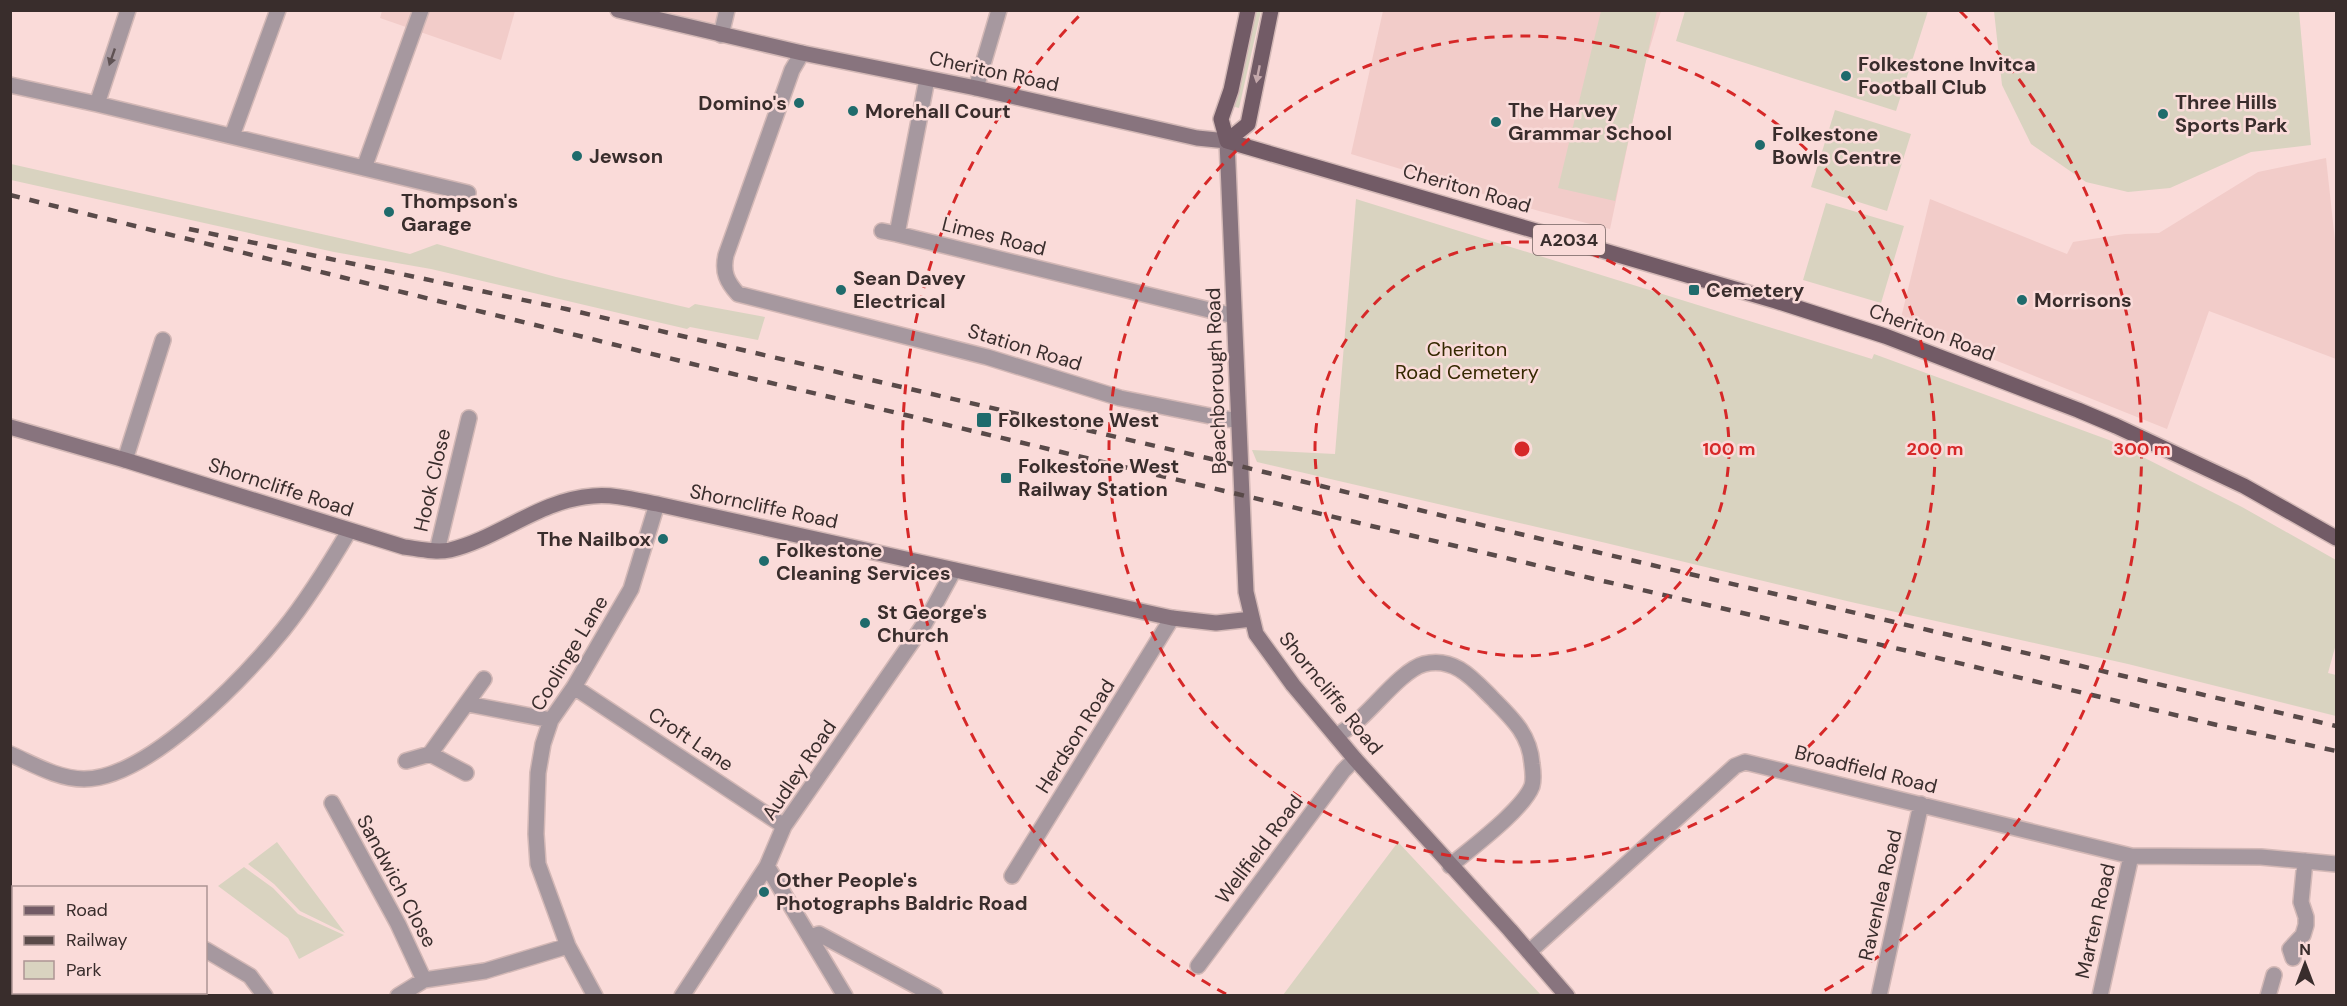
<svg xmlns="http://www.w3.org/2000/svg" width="2347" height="1006" viewBox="0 0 2347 1006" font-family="'DM Sans',sans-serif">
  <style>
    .built { fill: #f2ccc9 }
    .green { fill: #d9d3c0 }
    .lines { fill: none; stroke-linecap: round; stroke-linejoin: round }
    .street-casing { stroke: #d3b8b6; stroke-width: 18 }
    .secondary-casing { stroke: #d3b8b6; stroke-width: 18 }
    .primary-casing { stroke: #d3b8b6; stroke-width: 18 }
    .street { stroke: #a6989f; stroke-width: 15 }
    .secondary { stroke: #88747e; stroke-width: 15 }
    .primary { stroke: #725b66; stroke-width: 15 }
    .rail { stroke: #594a49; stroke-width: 4.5; stroke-dasharray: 10 10; stroke-linecap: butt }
    .oneway { fill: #5f5254 }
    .oneway2 { fill: #c4a8ab }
    .ring { fill: none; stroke: #d62828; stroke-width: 3; stroke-dasharray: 10 8 }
    .poi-dot { fill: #1f6b6c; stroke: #fadbd9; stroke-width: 2 }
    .labels { text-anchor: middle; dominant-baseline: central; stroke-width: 5; stroke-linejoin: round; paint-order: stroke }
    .shield { fill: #fadbd9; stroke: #736160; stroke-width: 1.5 }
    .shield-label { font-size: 18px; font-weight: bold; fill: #392d2c }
    .poi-label { font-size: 20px; font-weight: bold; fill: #392d2c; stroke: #fadbd9; text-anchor: start }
    .street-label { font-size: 20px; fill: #392d2c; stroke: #fadbd9 }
    .park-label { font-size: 20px; fill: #352901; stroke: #fadbd9 }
    .centre { fill: #d62828; stroke: #fadbd9; stroke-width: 3 }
    .ring-label { font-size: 18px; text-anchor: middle; font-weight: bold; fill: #d62828; stroke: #fadbd9; stroke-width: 5; stroke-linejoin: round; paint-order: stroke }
  </style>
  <rect width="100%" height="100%" fill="#fadbd9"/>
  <path class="built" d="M382,11H515L501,60L380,18Z
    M643,11H723L717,30Z
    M1383,11H1661L1644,67L1610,229L1539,211L1351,154Z
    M2326,158L2336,250V359L2209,311L2167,429L1900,322L1930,199L2067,254L2073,242L2125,234L2159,233L2258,172Z"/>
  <path class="green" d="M1255,11H1261L1239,108L1231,106L1238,91Z
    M1601,11H1657L1615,201L1558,188Z
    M1685,11V10L1928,11L1896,111L1676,41Z
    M1994,11H2299L2311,145L2251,152L2170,188L2128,192L2086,182L2031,144L2002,85Z
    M1835,110L1911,134L1887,211L1811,187Z
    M11,164L410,254L437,244L556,277L689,308L695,304L765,317L758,340L690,327L687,329L431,269L334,252L11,180Z
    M1356,199L1872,359L1874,354L2109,440L2242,507L2336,560V644L2328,673L2336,675V716L2128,664L1851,602L1606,543L1257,462L1252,450L1335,454Z
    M1826,203L1904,226L1881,303L1803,280Z
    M277,842L345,933L300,911L274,884L248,864Z
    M1398,842L1541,995H1283Z
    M244,867L273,888L298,914L344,935L299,959L288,938L218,886Z"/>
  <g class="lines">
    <g class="street-casing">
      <path id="street" d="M721,35L727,10
        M802,53L792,70L726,255C722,272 727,282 738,294L987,357L1120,398L1225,419L1238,420
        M927,79L897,234L1234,316
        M10,85L97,104L468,193
        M976,88L999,10
        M97,104L128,10
        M232,136L278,10
        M364,168L421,10
        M882,231L897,234
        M125,460L163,340
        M437,551L469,418
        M574,687L784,826
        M468,704L551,720
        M1336,736C1342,732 1349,728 1355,723C1374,708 1402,670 1424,664C1455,656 1474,680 1493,699C1513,719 1530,735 1532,764C1533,771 1534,779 1532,786C1523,810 1471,848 1450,866
        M10,754C33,764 58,779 84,779C148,779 245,677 283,630C308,599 329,565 349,531
        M430,754L484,679
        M406,761L430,754L466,773
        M332,803L398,924L424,980
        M767,866L845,996
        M1012,876L1172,618
        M811,937L819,934L935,996
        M206,950L250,976L265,996
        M1529,952L1735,766L1745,762L2131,856L2261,857L2336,864
        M2293,958L2290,949L2303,935L2306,925V917L2301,902L2305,861
        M1198,966L1343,771L1355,759
        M10,974L14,977
        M32,992L36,996
        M398,996L424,980L485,971L568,946
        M595,996L568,946L538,864L536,834L538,773L543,744L551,720L574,687L631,589L657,504
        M682,996L767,866L784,826L925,623L954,570
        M1879,996L1921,804
        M2100,996L2131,856
        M2268,996L2274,975"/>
    </g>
    <g class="secondary-casing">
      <path id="secondary" d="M618,10L802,53L976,88L1197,138L1227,141L1246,592L1256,634L1293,685L1355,759L1510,930L1567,996
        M10,427L125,460L404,547C419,549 435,553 450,550C500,538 539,500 593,496C614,494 636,500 657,504L1172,618L1216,623L1252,619"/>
    </g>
    <g class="primary-casing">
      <path id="primary" d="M1227,141L1776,301L1885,336L2078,410L2116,426L2244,486L2336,538
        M1227,141L1248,124L1271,10
        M1227,141L1221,119L1231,90L1248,10"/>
    </g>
    <use href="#street" class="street"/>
    <use href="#secondary" class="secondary"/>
    <use href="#primary" class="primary"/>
    <path class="rail" d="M10,195L725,372L1590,578L1921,654L2217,725L2336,751
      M189,229L566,309L1207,458L1452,518L2336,726"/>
  </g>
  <defs><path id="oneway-solid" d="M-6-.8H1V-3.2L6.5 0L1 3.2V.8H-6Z" transform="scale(1.5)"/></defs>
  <use class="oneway" href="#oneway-solid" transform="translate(112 57) rotate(109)"/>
  <use class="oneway2" href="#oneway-solid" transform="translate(1258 74) rotate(101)"/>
  <g class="ring">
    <circle cx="1522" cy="449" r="207"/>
    <circle cx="1522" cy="449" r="413"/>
    <path d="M1226 994A620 620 0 0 1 1084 11M1960 11A620 620 0 0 1 1818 994"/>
  </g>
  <g class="poi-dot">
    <circle cx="1846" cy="76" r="6"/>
    <circle cx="799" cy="103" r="6"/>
    <circle cx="853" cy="111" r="6"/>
    <circle cx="2163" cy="114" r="6"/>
    <circle cx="1496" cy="122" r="6"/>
    <circle cx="1760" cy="145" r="6"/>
    <circle cx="577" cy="156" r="6"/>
    <circle cx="389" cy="212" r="6"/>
    <circle cx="841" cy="290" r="6"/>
    <rect x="1688" y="284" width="12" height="12" rx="3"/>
    <circle cx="2022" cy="300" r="6"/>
    <rect x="976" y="412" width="16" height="16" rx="3"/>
    <rect x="1000" y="472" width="12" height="12" rx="3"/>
    <circle cx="663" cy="539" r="6"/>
    <circle cx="764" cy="561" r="6"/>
    <circle cx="865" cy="623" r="6"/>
    <circle cx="764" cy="892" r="6"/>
  </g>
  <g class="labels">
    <rect class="shield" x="1533" y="225" width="72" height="30" rx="4.5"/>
    <g class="shield-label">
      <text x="1569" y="240">A2034</text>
    </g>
    <g class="poi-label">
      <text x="1858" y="64">Folkestone Invitca<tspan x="1858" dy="23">Football Club</tspan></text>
      <text x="2175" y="102">Three Hills<tspan x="2175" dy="23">Sports Park</tspan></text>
      <text x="787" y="103" text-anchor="end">Domino's</text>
      <text x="1508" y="110">The Harvey<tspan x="1508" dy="23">Grammar School</tspan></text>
      <text x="865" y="111">Morehall Court</text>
      <text x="1772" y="134">Folkestone<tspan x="1772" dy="23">Bowls Centre</tspan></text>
      <text x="589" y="156">Jewson</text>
      <text x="401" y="201">Thompson's<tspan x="401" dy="23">Garage</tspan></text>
      <text x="853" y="278">Sean Davey<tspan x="853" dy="23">Electrical</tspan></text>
      <text x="1706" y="290">Cemetery</text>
      <text x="2034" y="300">Morrisons</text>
      <text x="998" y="420">Folkestone West</text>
      <text x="1018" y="466">Folkestone West<tspan x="1018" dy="23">Railway Station</tspan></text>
      <text x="651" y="539" text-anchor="end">The Nailbox</text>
      <text x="776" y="550">Folkestone<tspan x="776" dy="23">Cleaning Services</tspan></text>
      <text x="877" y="612">St George's<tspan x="877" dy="23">Church</tspan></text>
      <text x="776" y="880">Other People's<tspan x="776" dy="23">Photographs Baldric Road</tspan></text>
    </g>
    <g class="street-label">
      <text transform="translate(994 71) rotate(12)">Cheriton Road</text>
      <text transform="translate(1467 188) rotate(16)">Cheriton Road</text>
      <text transform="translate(994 236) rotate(14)">Limes Road</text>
      <text transform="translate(1932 332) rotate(20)">Cheriton Road</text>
      <text transform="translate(1025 347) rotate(17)">Station Road</text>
      <text transform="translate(1216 381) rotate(-92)">Beachborough Road</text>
      <text transform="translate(432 480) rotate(-77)">Hook Close</text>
      <text transform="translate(281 487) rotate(18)">Shorncliffe Road</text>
      <text transform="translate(764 506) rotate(12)">Shorncliffe Road</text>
      <text transform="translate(569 653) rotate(-59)">Coolinge Lane</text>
      <text transform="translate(1331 693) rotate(51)">Shorncliffe Road</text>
      <text transform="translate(1075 736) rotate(-58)">Herdson Road</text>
      <text transform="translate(691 739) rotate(34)">Croft Lane</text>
      <text transform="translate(1866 769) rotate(14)">Broadfield Road</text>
      <text transform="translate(799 770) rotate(-56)">Audley Road</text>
      <text transform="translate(1259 849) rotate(-53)">Wellfield Road</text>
      <text transform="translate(397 881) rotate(62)">Sandwich Close</text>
      <text transform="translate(1880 895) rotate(-77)">Ravenlea Road</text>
      <text transform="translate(2095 921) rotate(-77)">Marten Road</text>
    </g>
    <g class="park-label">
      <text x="1467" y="349">Cheriton<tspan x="1467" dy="23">Road Cemetery</tspan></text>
    </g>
  </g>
  <circle cx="1522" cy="449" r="9" class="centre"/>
  <g class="ring-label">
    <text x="1729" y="455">100 m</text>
    <text x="1935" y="455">200 m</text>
    <text x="2142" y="455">300 m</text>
  </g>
  <rect width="2347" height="1006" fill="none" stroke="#392d2c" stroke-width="24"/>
  <rect x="12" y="886" width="195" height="108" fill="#fadbd9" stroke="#ad9594" stroke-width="1.5"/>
  <rect x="24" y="906" width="30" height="9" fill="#725b66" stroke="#ad9594" stroke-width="1.5"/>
  <text x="66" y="916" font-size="18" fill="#392d2c">Road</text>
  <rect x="24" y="936" width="30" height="9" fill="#594a49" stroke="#ad9594" stroke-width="1.5"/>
  <text x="66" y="946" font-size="18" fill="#392d2c">Railway</text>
  <rect x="24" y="961" width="30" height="18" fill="#d9d3c0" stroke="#ad9594" stroke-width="1.5"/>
  <text x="66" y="976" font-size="18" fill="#392d2c">Park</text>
  <g transform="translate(2305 964)" stroke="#fadbd9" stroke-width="4.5" paint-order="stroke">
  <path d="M0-4.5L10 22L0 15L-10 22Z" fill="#392d2c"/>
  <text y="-9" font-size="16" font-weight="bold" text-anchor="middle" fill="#392d2c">N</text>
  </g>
</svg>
